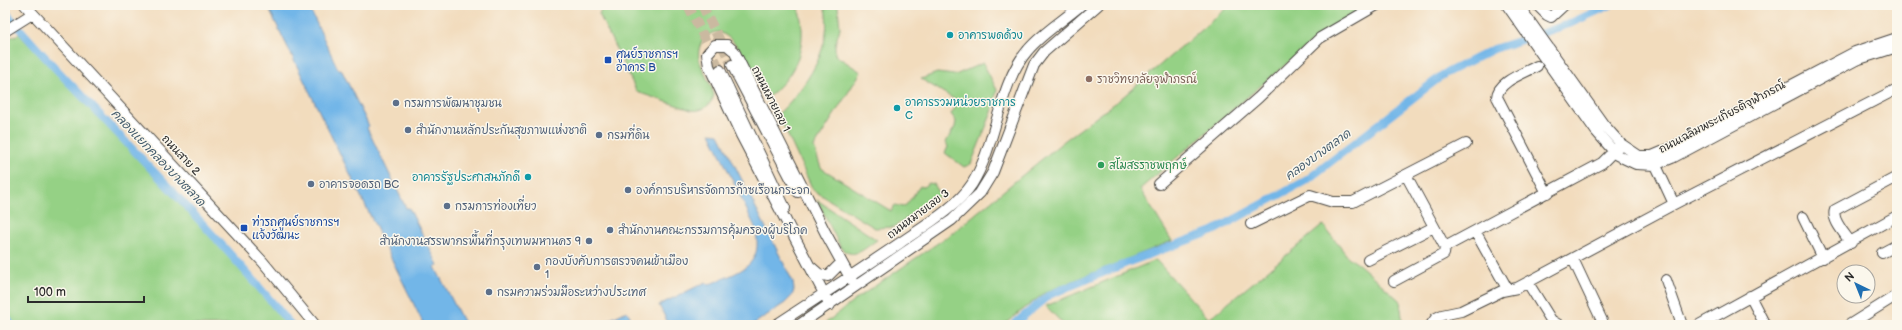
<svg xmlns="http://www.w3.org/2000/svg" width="1902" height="330" viewBox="0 0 1902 330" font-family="'Balsamiq Sans','Playpen Sans Thai',sans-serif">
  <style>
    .green { fill: #95d185; stroke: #607e58 }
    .water { fill: #72b6e8; stroke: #4e708a }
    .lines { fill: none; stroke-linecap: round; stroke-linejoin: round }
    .canal { stroke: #72b6e8; stroke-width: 8 }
    .minor-tunnel { stroke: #cab9a0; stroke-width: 10; stroke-dasharray: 10 5; stroke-linecap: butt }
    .minor-casing { stroke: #494641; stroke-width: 12 }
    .minor { stroke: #fff; stroke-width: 10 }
    .culture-dot { fill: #0f9aa8; stroke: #fbf7ec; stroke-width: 1.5 }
    .transit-dot { fill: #1a4fb4; stroke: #fbf7ec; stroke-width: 1.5 }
    .education-dot { fill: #8d6e63; stroke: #fbf7ec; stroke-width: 1.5 }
    .service-dot { fill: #5c6f8a; stroke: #fbf7ec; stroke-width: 1.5 }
    .leisure-dot { fill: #2e9e5b; stroke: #fbf7ec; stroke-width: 1.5 }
    .labels { text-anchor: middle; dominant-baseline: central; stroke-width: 3; stroke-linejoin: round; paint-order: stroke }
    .culture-label { font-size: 11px; fill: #0d838f; stroke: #fbf7ec; text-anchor: start }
    .transit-label { font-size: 11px; fill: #164399; stroke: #fbf7ec; text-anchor: start }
    .education-label { font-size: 11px; fill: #785e54; stroke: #fbf7ec; text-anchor: start }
    .street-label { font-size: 11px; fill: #2b2b2b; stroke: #fbf7ec }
    .service-label { font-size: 11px; fill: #4e5e75; stroke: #fbf7ec; text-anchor: start }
    .leisure-label { font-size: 11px; fill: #27864d; stroke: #fbf7ec; text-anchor: start }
    .water-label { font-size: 12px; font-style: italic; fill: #445c6d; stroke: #fbf7ec }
  </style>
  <rect width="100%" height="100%" fill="#fbf7ec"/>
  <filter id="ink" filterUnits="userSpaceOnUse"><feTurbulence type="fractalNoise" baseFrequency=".025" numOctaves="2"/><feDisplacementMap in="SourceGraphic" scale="8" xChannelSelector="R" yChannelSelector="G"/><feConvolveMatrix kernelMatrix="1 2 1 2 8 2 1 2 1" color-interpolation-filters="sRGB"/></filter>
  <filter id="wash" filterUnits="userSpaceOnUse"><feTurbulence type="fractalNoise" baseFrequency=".012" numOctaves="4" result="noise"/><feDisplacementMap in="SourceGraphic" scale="16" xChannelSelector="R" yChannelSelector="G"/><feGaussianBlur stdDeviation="0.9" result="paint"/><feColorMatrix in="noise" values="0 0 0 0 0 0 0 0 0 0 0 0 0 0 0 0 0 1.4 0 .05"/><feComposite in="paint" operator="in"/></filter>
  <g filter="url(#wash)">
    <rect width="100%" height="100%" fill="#f2dcbd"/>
    <path class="green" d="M603,5H797C808,34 801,66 779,87C775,91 772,95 767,97L765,96C756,80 729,11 704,39C699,45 697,54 700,62C703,73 711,83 714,95C711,106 702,112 691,110L637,92L599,14Z
      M824,5H838V7L840,28L835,45V55L861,72L814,147L821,168L891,211L895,205L903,207L907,204L920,186L923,187L929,183L934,184L940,194L936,199L894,227L875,228L813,190L778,114C805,89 836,44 824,5Z
      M1230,5H1369L1319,36L1140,189L1172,241L1046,292L1003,325H823L859,297L951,234L1064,141L1118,101Z
      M19,34L231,258L287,325H5V40Z
      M983,63L997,90L992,112L971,164L964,167L945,153L948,147L946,142L955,127L956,121L951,114L959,102L921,79L937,73L955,75Z
      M817,200L877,240C865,248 854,261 841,248Z
      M1323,225L1348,257L1361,266L1400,301L1403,325H1064L1046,306L1156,260L1209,319Z"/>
    <path class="water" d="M267,5H308L338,69H341L369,126L367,128L406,208H409L438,265L435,267L465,325H424Z
      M710,133L719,134L793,282L794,290L792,296L785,303L752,325H669L659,305L706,282L708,285C739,271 765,268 755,227Z
      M627,311L633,322L636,321L638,325H598Z"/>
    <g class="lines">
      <path class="canal" d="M5,11C35,49 70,83 103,118C168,186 232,253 291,325
        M5,315L11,325
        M1013,325L1049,295L1129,262L1213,231L1307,180L1444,74L1494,49L1569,24L1610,5"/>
    </g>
  </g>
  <g filter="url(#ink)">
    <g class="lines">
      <path class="minor-tunnel" d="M688,5L720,70
        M702,5L732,65"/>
      <g class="minor-casing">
        <path id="minor" d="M25,5L263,262L315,325
          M1507,5L1596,131L1617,155L1636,164L1655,165L1672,158L1856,60L1897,47
          M1518,5L1603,124L1621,144L1639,156H1652L1671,148L1855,52L1897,38
          M1537,5L1547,15L1551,17L1564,5
          M5,31L32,14
          M732,65L798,192
          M1537,66C1525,73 1498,81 1497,97L1547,193
          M720,70L785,208
          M1653,159L1674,204
          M1406,175L1445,247L1602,163L1618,147
          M1159,184L1258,98L1320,38L1377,5
          M1803,217L1823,258
          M1251,224L1310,195L1333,202H1353L1466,144
          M1475,231L1508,290
          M825,232L853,283
          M827,236L734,51L727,45H715L707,54L709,66L741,135L830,305
          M1851,243C1846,235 1831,220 1835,210L1897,177
          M1882,253L1897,245
          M1573,259L1604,325
          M1368,260L1434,227
          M811,267L819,274L828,276L841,263
          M1666,280L1682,325
          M1394,281L1444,254L1445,247
          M1528,283L1551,320L1559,325
          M1750,296L1765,325
          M776,325C817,298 859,271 900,243C923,227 957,207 972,184C997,144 998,84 1028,50C1042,33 1064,20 1081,5
          M799,325L952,220L980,193L993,172L1034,65L1044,52L1098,5
          M1431,325L1436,318L1442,315L1461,311L1502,291L1517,288L1674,204L1897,89
          M1699,325L1897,216
          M1849,325L1897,295"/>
      </g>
      <use href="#minor" class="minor"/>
    </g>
  </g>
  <g class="culture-dot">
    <circle cx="950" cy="35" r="4"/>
    <circle cx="897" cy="108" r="4"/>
    <circle cx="528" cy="177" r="4"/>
  </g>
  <g class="transit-dot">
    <rect x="604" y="56" width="8" height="8" rx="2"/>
    <rect x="240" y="224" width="8" height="8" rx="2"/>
  </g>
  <circle class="education-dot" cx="1089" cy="79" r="4"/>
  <g class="service-dot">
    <circle cx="396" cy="103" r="4"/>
    <circle cx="408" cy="130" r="4"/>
    <circle cx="599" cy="135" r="4"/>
    <circle cx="311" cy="184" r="4"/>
    <circle cx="628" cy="190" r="4"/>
    <circle cx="447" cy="206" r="4"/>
    <circle cx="610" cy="230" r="4"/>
    <circle cx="589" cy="241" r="4"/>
    <circle cx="537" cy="267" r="4"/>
    <circle cx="489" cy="292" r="4"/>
  </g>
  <circle class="leisure-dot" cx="1101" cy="165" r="4"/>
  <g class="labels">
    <g class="culture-label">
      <text x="958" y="35">อาคารพดด้วง</text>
      <text x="905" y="102">อาคารรวมหน่วยราชการ<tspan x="905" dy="13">C</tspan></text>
      <text x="520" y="177" text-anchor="end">อาคารรัฐประศาสนภักดี</text>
    </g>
    <g class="transit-label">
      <text x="616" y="54">ศูนย์ราชการฯ<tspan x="616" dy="13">อาคาร B</tspan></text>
      <text x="252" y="222">ท่ารถศูนย์ราชการฯ<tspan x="252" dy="13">แจ้งวัฒนะ</tspan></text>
    </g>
    <g class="education-label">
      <text x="1097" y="79">ราชวิทยาลัยจุฬาภรณ์</text>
    </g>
    <g class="street-label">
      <text transform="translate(771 99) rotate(63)">ถนนหมายเลข 1</text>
      <text transform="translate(1722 117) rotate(-28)">ถนนเฉลิมพระเกียรติจุฬาภรณ์</text>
      <text transform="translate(181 155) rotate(47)">ถนนสาย 2</text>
      <text transform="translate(918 214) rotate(-37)">ถนนหมายเลข 3</text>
    </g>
    <g class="service-label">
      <text x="404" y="103">กรมการพัฒนาชุมชน</text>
      <text x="416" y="130">สำนักงานหลักประกันสุขภาพแห่งชาติ</text>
      <text x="607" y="135">กรมที่ดิน</text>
      <text x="319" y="184">อาคารจอดรถ BC</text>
      <text x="636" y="190">องค์การบริหารจัดการก๊าซเรือนกระจก</text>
      <text x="455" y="206">กรมการท่องเที่ยว</text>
      <text x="618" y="230">สำนักงานคณะกรรมการคุ้มครองผู้บริโภค</text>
      <text x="581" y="241" text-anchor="end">สำนักงานสรรพากรพื้นที่กรุงเทพมหานคร 9</text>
      <text x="545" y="261">กองบังคับการตรวจคนเข้าเมือง<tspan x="545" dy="13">1</tspan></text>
      <text x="497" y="292">กรมความร่วมมือระหว่างประเทศ</text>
    </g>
    <g class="leisure-label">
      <text x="1109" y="165">สโมสรราชพฤกษ์</text>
    </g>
    <g class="water-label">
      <text transform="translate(1318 155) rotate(-36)">คลองบางตลาด</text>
      <text transform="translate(158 158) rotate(46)">คลองแยกคลองบางตลาด</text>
    </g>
  </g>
  <rect width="1902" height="330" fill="none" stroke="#fbf7ec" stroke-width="20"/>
  <g transform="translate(1856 284) rotate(317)"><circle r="19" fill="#fbf7ec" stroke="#a8a59f"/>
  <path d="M0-3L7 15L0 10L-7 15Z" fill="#1f6fb2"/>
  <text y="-6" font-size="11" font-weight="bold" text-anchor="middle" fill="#2b2b2b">N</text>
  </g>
  <path d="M28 296v6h116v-6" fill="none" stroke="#2b2b2b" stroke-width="2"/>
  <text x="34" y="296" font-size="12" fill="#2b2b2b" stroke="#fbf7ec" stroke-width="3" paint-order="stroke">100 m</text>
</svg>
